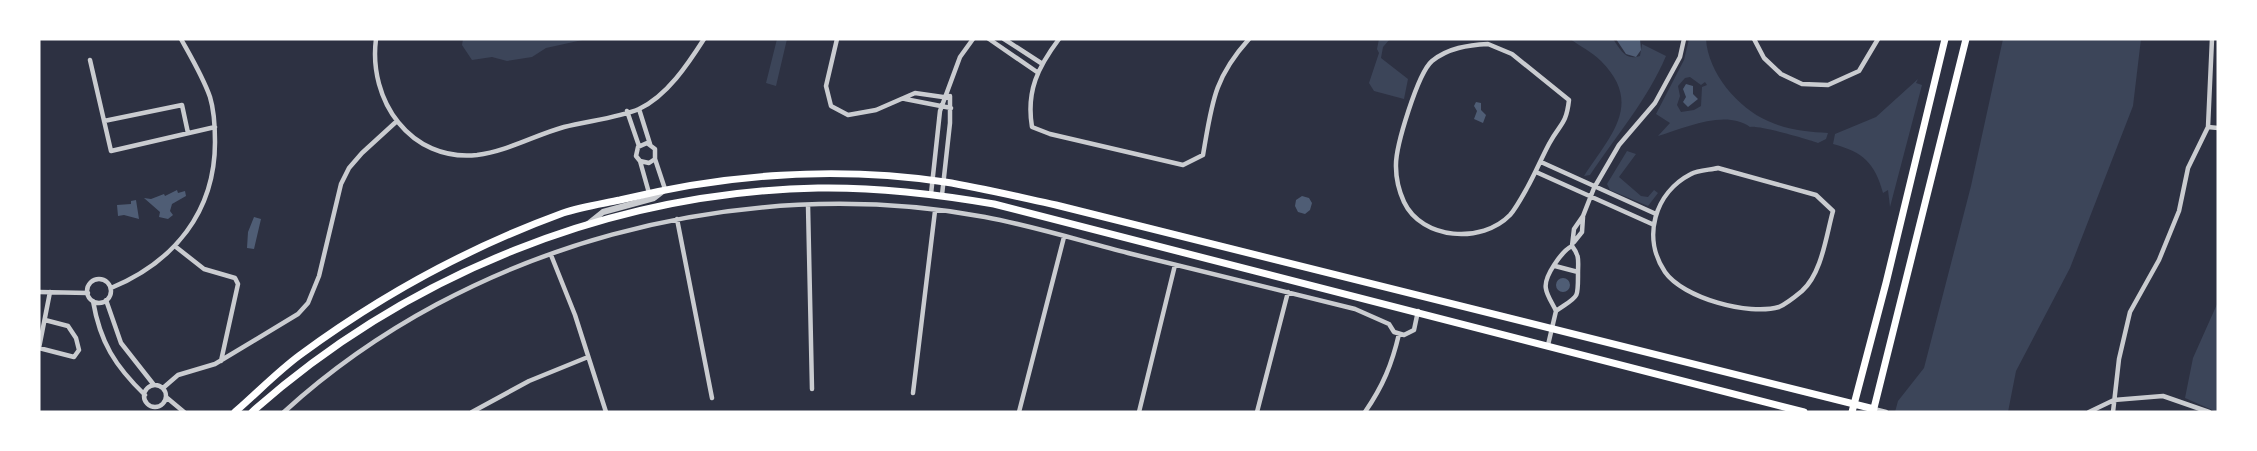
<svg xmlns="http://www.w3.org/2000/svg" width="2257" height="451" viewBox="0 0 2257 451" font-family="Roboto,sans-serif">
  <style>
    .green { fill: #3c4559; fill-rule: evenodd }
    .water { fill: #4f5d75 }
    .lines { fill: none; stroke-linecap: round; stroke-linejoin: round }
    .minor { stroke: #caccd0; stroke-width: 4.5 }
    .tertiary { stroke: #caccd0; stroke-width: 6 }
    .secondary { stroke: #fff; stroke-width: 7 }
  </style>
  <rect width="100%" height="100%" fill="#2d3142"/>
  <path class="green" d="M463,39H587L546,48L532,57L507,61L492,57L472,60L462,45Z
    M777,39H787L776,86L766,83Z
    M1379,39H1390L1383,47L1381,58L1408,79L1404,99L1374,91L1369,83L1379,53L1377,49Z
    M1570,39H1613C1621,50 1625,61 1640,56L1642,44L1666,56C1648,99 1616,136 1590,175L1584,176C1610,136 1644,104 1601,61C1592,52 1580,46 1570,39Z
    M1689,39H1706C1708,73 1738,108 1768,121C1787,130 1808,132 1828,133L1826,139L1818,143C1808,139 1758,125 1750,127C1725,109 1685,128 1658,136L1670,123L1656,114L1684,60ZM1690,77L1701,85L1705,82L1707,85L1702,87L1701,106L1694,110L1681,112L1677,105L1680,96L1678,86L1685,78Z
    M2003,39H2141L2133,106L2070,268L2016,371L2008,412H1895L1898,401L1924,368L1971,186Z
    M1918,79L1916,83L1922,85L1890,207L1888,190L1883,193C1875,163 1863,152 1833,144L1835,134L1876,117Z
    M1627,151L1636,154L1619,177L1641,196L1648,197L1654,190L1658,193L1648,206L1610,190L1607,184Z
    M2218,302V412H2217L2185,398L2193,358Z"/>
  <path class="water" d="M1616,39H1640L1641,50L1636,57L1626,54Z
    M1686,84L1693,86V94L1698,99L1688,107L1683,102L1686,97L1683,89Z
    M1476,102L1481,103V110L1486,115L1483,123L1474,119L1477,111L1474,106Z
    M177,190L178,193L185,191L186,196L172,204L170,211L173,215L168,219L159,217L160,212L144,198L151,199L164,194L165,196Z
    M1302,196L1309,198L1312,203L1310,210L1305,214L1298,212L1295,206L1296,200Z
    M136,200L139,219L124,215L118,216L117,205L131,204V201Z
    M254,217L261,219L254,249L247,248L248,232Z
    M1556 285a7 7 0 1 1 14 0a7 7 0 1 1-14 0Z"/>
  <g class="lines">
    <path class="minor" d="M376,39C368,100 410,162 477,155C508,151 535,135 564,127C587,121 618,118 639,109C667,96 688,64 704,39
      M837,39L826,86L831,106L848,115L876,110L915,93L950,98
      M989,39L1037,72
      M1004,39L1041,63
      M1059,39C1038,67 1026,91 1032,127L1050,134L1183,165L1203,155C1212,104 1213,79 1249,39
      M1754,39L1764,58L1781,74L1802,84L1828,85L1859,71L1878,39
      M1488,44L1512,54L1569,100C1566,126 1560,123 1549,144C1541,159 1535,174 1527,188C1522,197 1516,208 1510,215C1482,244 1422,240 1404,202C1399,191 1396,179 1396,167C1395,147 1418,73 1432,61C1448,48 1468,45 1488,44Z
      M90,60L111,151L215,127
      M905,99L951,108
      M639,109L650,144
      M627,111L639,146
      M104,121L182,105L188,133
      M2208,127L2218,128
      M655,159L649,163L640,161L636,156L638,147L647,143L655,149V159L665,189
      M640,161L649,193
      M1541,162L1656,214
      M1718,168L1816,195L1833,211C1826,236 1822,273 1802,291C1796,296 1786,304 1779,307C1749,316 1683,298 1665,272C1642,238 1654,193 1691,174C1698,170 1710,170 1718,168Z
      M1536,172L1652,224
      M931,194L940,111L960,57L973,39
      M942,195L950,123V96
      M808,205L812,389
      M677,219L712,398
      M1574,242L1582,232L1583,217
      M1572,246L1574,229L1583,216L1594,188L1619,145L1655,103L1680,57L1684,39
      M176,247L204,269L235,278L238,284L221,361
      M551,255L575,315L606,412
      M1555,266L1578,272
      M87 291a12 12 0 1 1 24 0a12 12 0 1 1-24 0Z
      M111,288C174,262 215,212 215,142C215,127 214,110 210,97C203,77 191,57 181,39
      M39,292L88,293
      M106,300L121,343L154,385
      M93,301C100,342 115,366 145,395
      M45,320L68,326L76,338L79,350L74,357L39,348L50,292
      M1548,345L1556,311C1553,304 1547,296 1546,289C1543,277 1562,251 1572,246C1580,256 1578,261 1578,273C1578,300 1579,295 1556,311
      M144 396a11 11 0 1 1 22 0a11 11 0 1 1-22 0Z
      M163,388L178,375L215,364L298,314L308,303L319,276L341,184L349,168L362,153L397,121
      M913,393L935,211
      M166,397L184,412
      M1874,409L1886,412
      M284,412C468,244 741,172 985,217C1033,226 1081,241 1128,253C1204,272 1280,290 1355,309L1389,324L1394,332L1404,335L1414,330L1418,311
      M472,412L529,381L588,357
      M1019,412L1064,237
      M1139,412L1175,265
      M1257,412L1288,292
      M1365,412C1383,386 1392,364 1399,334
      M2089,412L2114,400L2163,396L2209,412
      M2113,412L2119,359L2130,312L2159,260L2179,211L2188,168L2208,127L2212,39"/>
    <path class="tertiary" d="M588,224L603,212L654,198L663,191"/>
    <path class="secondary" d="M235,412C257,393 277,372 300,355C380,296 470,247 563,213C581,207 601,204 620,200C725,174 837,166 945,182C982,188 1019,197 1056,205L1874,409
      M252,412C407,274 611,192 818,188C877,187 936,194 994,204L1804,412
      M1852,412L1886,283L1945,39
      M1873,412L1966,39"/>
  </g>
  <rect width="2257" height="451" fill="none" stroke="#ffffff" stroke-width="81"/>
</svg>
